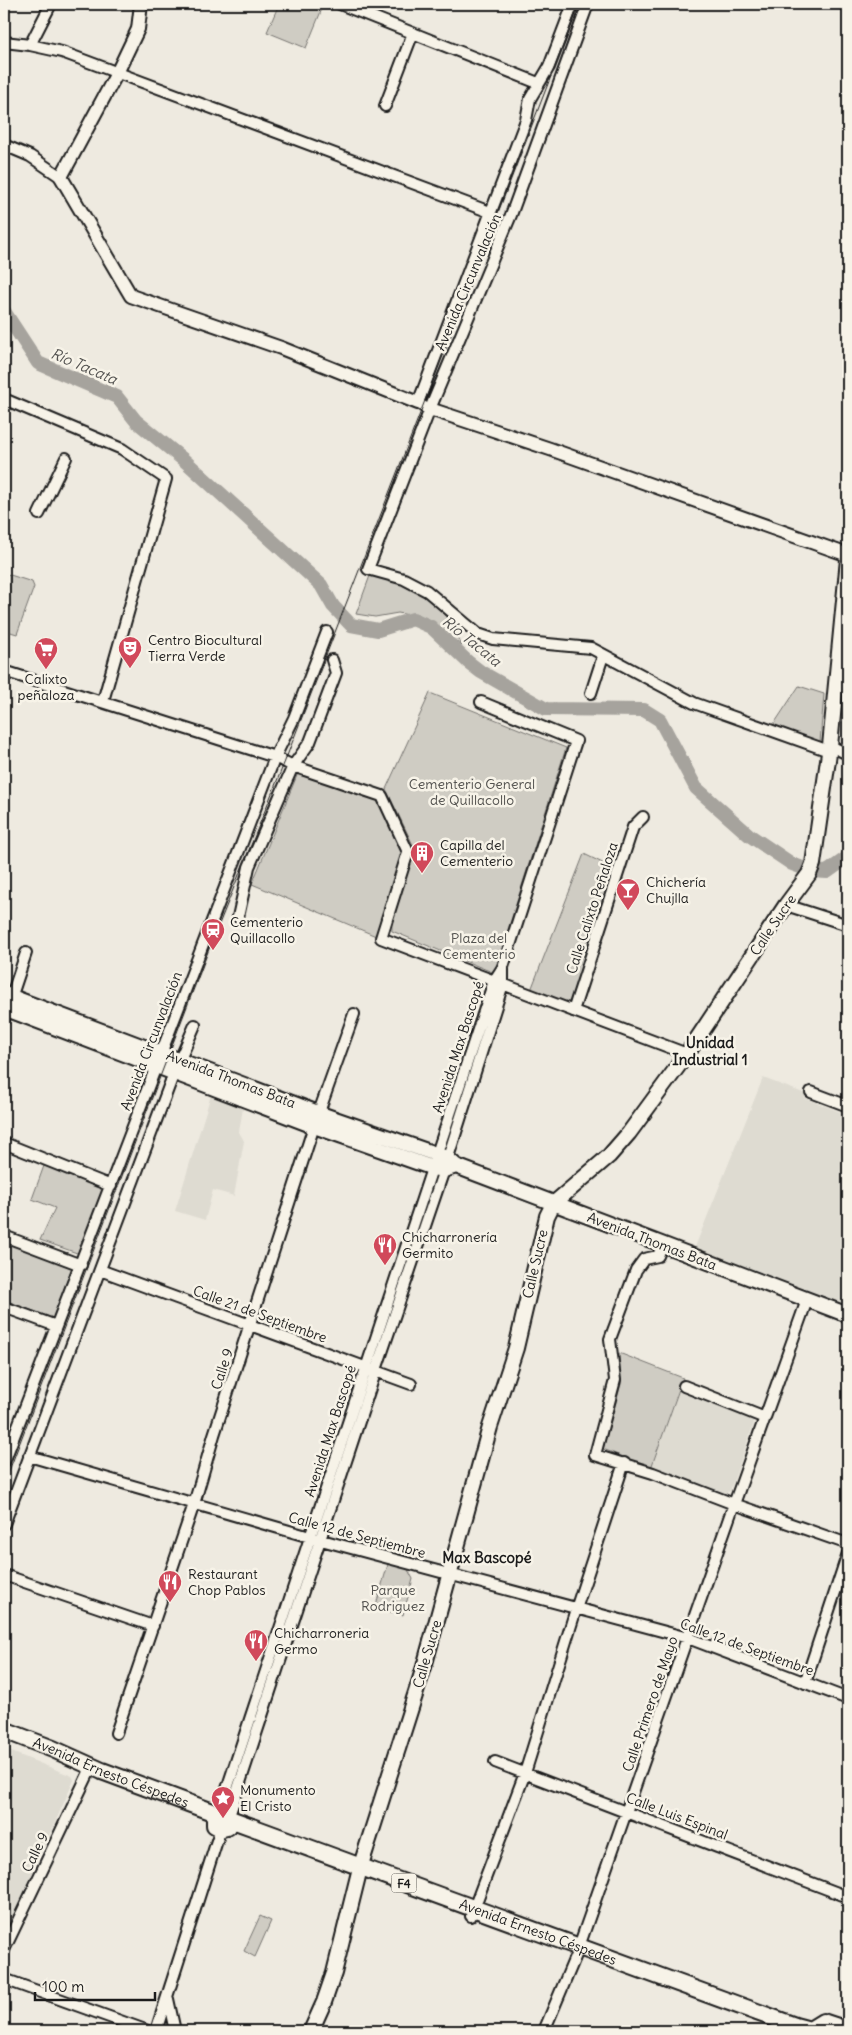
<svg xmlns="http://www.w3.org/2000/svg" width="852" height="2035" viewBox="0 0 852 2035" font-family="Delius,sans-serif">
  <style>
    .built { fill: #dedbd1 }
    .green { fill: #cfccc3; stroke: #767470 }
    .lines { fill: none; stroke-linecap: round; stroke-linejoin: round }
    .stream { stroke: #6f6d69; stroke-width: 2.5 }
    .river { stroke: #a6a39d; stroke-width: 14 }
    .minor-casing { stroke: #1c1c1c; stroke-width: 14 }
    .tertiary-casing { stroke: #1c1c1c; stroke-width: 16 }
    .secondary-casing { stroke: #1c1c1c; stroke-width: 18 }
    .trunk-casing { stroke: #1c1c1c; stroke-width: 20 }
    .minor { stroke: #f7f3e8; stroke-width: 10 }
    .tertiary { stroke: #f7f3e8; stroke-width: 12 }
    .secondary { stroke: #f7f3e8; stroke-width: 14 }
    .trunk { stroke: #f7f3e8; stroke-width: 16 }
    .tram { stroke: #1c1c1c; stroke-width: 1 }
    .labels { text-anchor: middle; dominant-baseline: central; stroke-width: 5; stroke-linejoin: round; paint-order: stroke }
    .shield { fill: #f7f3e8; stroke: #5e5c59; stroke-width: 1 }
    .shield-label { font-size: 12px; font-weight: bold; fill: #1c1c1c }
    .street-label { font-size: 14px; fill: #1c1c1c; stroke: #f7f3e8 }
    .poi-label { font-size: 14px; fill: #1c1c1c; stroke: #f7f3e8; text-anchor: start }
    .park-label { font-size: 14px; fill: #52514e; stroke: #f7f3e8 }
    .water-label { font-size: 15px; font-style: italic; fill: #535250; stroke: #f7f3e8 }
    .neighbourhood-label { font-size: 15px; font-weight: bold; fill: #1c1c1c; stroke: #f7f3e8 }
  </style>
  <rect width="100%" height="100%" fill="#eeeae0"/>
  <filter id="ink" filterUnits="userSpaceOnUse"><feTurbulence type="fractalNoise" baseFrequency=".02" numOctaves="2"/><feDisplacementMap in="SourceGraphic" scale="10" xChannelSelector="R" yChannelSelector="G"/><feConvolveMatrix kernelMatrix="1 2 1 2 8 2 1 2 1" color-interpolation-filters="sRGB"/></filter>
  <g filter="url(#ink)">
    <path class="built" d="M763,1078L806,1094L805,1098L848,1115V1310L693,1252Z
      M211,1095L243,1108L239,1132L244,1141L234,1196L213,1190L205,1220L175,1211Z
      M679,1390L751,1418L754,1423L730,1491L724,1494L651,1468Z
      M4,1749L72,1776L74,1780L4,1937Z"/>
    <path class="green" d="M279,4H324L306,48L267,32Z
      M4,573L32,582L34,587L17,634L4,630Z
      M371,573C401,582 425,588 445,614C452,623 457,636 462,646L425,618L398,613L375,617L356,614Z
      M799,686L824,694L820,742L772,727Z
      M430,693L566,748L496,967L492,972L392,931C390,904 406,874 415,849L386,789Z
      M298,773L378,801L403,855L376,936L252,884Z
      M584,854L615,869L571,1004L531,990Z
      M45,1163L105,1187L80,1250L77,1253L40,1240L55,1208L32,1199Z
      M4,1242L72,1268L53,1318L4,1300Z
      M619,1353L683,1378L651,1468L603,1449L621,1384Z
      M389,1561L407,1568L413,1579L403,1615L375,1608Z
      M260,1916L271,1921L255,1957L244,1951Z"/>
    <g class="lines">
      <path class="stream" d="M479,1182L540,1206
        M557,1213L647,1246
        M829,1315L848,1323"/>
      <path class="river" d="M4,311L38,363L117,397L136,421L185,461L321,585L333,606L351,625L378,630L413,619L431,627L468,662L481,672L546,709L644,710L660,720L696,788L749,835L792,864L811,871L827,872L848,857"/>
      <g class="minor-casing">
        <path id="minor" d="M340,4L538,83
          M588,4L511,215L430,409L368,569L404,579L427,591L478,634L493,639L591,648L694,703L829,751
          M4,42L30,45L62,52L490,212
          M30,45L51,4
          M385,106L413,33
          M4,145L30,156L61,177
          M4,399L122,449L166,479L103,701
          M424,407L418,403L526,120L530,99L549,67L573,4
          M39,514L66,458
          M4,671L275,757L293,766L382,796L408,852L381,938L687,1054
          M591,693L603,656
          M830,746L848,754
          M786,905L848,925
          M238,917L249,867L293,766L310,742L336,673L332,660
          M573,1011L633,827L643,817
          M4,1019L26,953
          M811,1092L848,1106
          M4,1143L111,1186
          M4,1236L81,1265
          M662,1246L658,1256L644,1259L636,1270L610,1339L615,1380L595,1455L653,1473L734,1504L848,1544
          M100,1270L411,1384
          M4,1307L56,1326
          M684,1386L765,1418
          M29,1456L310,1537L688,1638L848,1699
          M4,1462L275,757L294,718L327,632
          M4,1524L174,1073L195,1025
          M4,1575L153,1626
          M805,1683L848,1553
          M116,1733L194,1504L214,1435L314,1126L354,1014
          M495,1762L848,1897
          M219,1813L494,981L503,967L576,741L481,702
          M229,1816L376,1370L444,1170L503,984V967
          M471,1916L525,1773L576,1609L624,1463
          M4,1950L92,1766
          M4,1979L148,2031
          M168,1999L175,2031
          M156,2031L221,1828
          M544,2031L576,1955L734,1504L807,1300"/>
      </g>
      <g class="tertiary-casing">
        <path id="tertiary" d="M141,4L138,29L117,73L61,177L131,296L281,348L418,403
          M430,409L550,449L848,555"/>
      </g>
      <g class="secondary-casing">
        <path id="secondary" d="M4,994L318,1113L447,1158L456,1166L848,1315
          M4,1008L314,1126L433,1168L444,1170L456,1166
          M311,2031L324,2002L334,1973L360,1868L424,1667L490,1427L516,1348L547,1216L553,1204L609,1156L629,1133L687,1054L786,905L809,874L813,864L830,746L848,559"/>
      </g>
      <g class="trunk-casing">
        <g id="trunk">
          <path id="s1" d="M4,1730L53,1749L102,1771L218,1814L225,1813L230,1819C230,1825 227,1828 221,1828L215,1825V1818L218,1814"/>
          <path id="s2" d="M230,1819L795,2026L810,2030L823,2022L838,2027L844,2031"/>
        </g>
      </g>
      <use href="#minor" class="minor"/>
      <use href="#tertiary" class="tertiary"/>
      <use href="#secondary" class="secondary"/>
      <use href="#trunk" class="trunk"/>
      <path class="tram" d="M4,1484L209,949L285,761L579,4"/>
    </g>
  </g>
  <defs>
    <g id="theatre-pin" transform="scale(1.25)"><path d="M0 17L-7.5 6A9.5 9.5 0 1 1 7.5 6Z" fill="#d1495b" stroke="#f7f3e8"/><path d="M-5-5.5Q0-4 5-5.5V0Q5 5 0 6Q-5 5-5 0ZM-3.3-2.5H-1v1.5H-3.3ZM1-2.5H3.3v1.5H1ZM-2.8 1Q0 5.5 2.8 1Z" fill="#fff"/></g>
    <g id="supermarket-pin" transform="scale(1.25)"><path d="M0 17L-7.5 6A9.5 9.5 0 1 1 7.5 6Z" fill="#d1495b" stroke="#f7f3e8"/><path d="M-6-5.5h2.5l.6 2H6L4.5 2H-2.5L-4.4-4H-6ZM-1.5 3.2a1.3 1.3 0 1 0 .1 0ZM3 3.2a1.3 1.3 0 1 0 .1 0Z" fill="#fff"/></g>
    <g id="building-pin" transform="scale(1.25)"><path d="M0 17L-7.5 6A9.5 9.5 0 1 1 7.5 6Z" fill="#d1495b" stroke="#f7f3e8"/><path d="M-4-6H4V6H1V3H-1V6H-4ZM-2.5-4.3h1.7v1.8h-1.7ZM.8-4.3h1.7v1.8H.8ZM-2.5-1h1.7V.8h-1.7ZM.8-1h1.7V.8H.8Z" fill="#fff"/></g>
    <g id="bar-pin" transform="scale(1.25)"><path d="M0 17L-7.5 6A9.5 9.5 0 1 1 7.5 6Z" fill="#d1495b" stroke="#f7f3e8"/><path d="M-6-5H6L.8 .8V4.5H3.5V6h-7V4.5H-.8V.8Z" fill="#fff"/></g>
    <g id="station-pin" transform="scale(1.25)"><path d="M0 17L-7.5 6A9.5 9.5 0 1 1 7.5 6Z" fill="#d1495b" stroke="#f7f3e8"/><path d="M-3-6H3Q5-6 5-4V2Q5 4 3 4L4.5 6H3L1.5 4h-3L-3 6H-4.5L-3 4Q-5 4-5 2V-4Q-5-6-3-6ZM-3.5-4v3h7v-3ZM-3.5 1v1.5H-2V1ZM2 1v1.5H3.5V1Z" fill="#fff"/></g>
    <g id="restaurant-pin" transform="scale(1.25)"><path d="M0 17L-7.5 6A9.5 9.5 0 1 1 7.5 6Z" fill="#d1495b" stroke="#f7f3e8"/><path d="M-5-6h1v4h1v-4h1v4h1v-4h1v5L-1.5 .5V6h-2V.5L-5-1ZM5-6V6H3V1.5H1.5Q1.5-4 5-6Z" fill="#fff"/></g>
    <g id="sight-pin" transform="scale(1.25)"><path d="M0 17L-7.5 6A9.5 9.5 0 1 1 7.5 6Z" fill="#d1495b" stroke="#f7f3e8"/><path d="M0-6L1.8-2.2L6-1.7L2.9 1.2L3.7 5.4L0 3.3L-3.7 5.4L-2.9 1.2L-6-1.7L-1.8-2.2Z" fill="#fff"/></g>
  </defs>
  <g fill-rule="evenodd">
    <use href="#theatre-pin" x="130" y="648"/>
    <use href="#supermarket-pin" x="46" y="649"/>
    <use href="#building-pin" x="422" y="853"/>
    <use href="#bar-pin" x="628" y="890"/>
    <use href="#station-pin" x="213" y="930"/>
    <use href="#restaurant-pin" x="385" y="1245"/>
    <use href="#restaurant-pin" x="170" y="1582"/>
    <use href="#restaurant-pin" x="256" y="1641"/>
    <use href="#sight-pin" x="223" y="1798"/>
  </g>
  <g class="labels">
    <rect class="shield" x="391.5" y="1873.5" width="25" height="19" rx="4"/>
    <g class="shield-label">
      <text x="404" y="1883">F4</text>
    </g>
    <g class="street-label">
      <text transform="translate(468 282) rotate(-67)">Avenida Circunvalación</text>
      <text transform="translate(592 908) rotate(-72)">Calle Calixto Peñaloza</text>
      <text transform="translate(773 925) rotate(-56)">Calle Sucre</text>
      <text transform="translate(151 1041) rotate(-69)">Avenida Circunvalación</text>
      <text transform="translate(458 1047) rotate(-72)">Avenida Max Bascopé</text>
      <text transform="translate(231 1079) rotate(21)">Avenida Thomas Bata</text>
      <text transform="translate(652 1241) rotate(21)">Avenida Thomas Bata</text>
      <text transform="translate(535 1264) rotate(-77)">Calle Sucre</text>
      <text transform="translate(260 1314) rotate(20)">Calle 21 de Septiembre</text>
      <text transform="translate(222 1369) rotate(-72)">Calle 9</text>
      <text transform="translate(330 1431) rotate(-72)">Avenida Max Bascopé</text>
      <text transform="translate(357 1535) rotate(15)">Calle 12 de Septiembre</text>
      <text transform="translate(747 1647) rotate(20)">Calle 12 de Septiembre</text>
      <text transform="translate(427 1654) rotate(-74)">Calle Sucre</text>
      <text transform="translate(650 1704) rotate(-71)">Calle Primero de Mayo</text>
      <text stroke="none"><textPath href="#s1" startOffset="115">Avenida Ernesto Céspedes</textPath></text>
      <text transform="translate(677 1816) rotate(21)">Calle Luis Espinal</text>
      <text transform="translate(35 1852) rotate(-64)">Calle 9</text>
      <text stroke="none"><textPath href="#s2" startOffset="328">Avenida Ernesto Céspedes</textPath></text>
    </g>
    <g class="poi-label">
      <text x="148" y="640">Centro Biocultural<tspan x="148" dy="16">Tierra Verde</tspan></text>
      <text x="46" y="679" text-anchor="middle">Calixto<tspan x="46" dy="16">peñaloza</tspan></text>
      <text x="440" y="845">Capilla del<tspan x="440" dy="16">Cementerio</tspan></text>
      <text x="646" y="882">Chichería<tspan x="646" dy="16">Chujlla</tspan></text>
      <text x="230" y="922">Cementerio<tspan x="230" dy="16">Quillacollo</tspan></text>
      <text x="402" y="1237">Chicharronería<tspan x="402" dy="16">Germito</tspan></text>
      <text x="188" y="1574">Restaurant<tspan x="188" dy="16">Chop Pablos</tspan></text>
      <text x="274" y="1633">Chicharroneria<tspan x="274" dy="16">Germo</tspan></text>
      <text x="240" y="1790">Monumento<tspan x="240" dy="16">El Cristo</tspan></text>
    </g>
    <g class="park-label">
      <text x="472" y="784">Cementerio General<tspan x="472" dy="16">de Quillacollo</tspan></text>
      <text x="479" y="938">Plaza del<tspan x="479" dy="16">Cementerio</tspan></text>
      <text x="393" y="1590">Parque<tspan x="393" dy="16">Rodriguez</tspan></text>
    </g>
    <g class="water-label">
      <text transform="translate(84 366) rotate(23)">Río Tacata</text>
      <text transform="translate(472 641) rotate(39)">Río Tacata</text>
    </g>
    <g class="neighbourhood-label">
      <text x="710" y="1042">Unidad<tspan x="710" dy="17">Industrial 1</tspan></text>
      <text x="487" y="1557">Max Bascopé</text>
    </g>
  </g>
  <rect width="852" height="2035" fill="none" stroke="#f7f3e8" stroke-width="20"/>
  <rect x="10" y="10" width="832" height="2015" fill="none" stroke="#1c1c1c" stroke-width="2" filter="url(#ink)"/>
  <path d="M35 1992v8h120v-8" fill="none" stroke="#1c1c1c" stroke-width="2.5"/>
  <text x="42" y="1992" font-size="15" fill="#1c1c1c" stroke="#f7f3e8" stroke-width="4" paint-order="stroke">100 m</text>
</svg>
